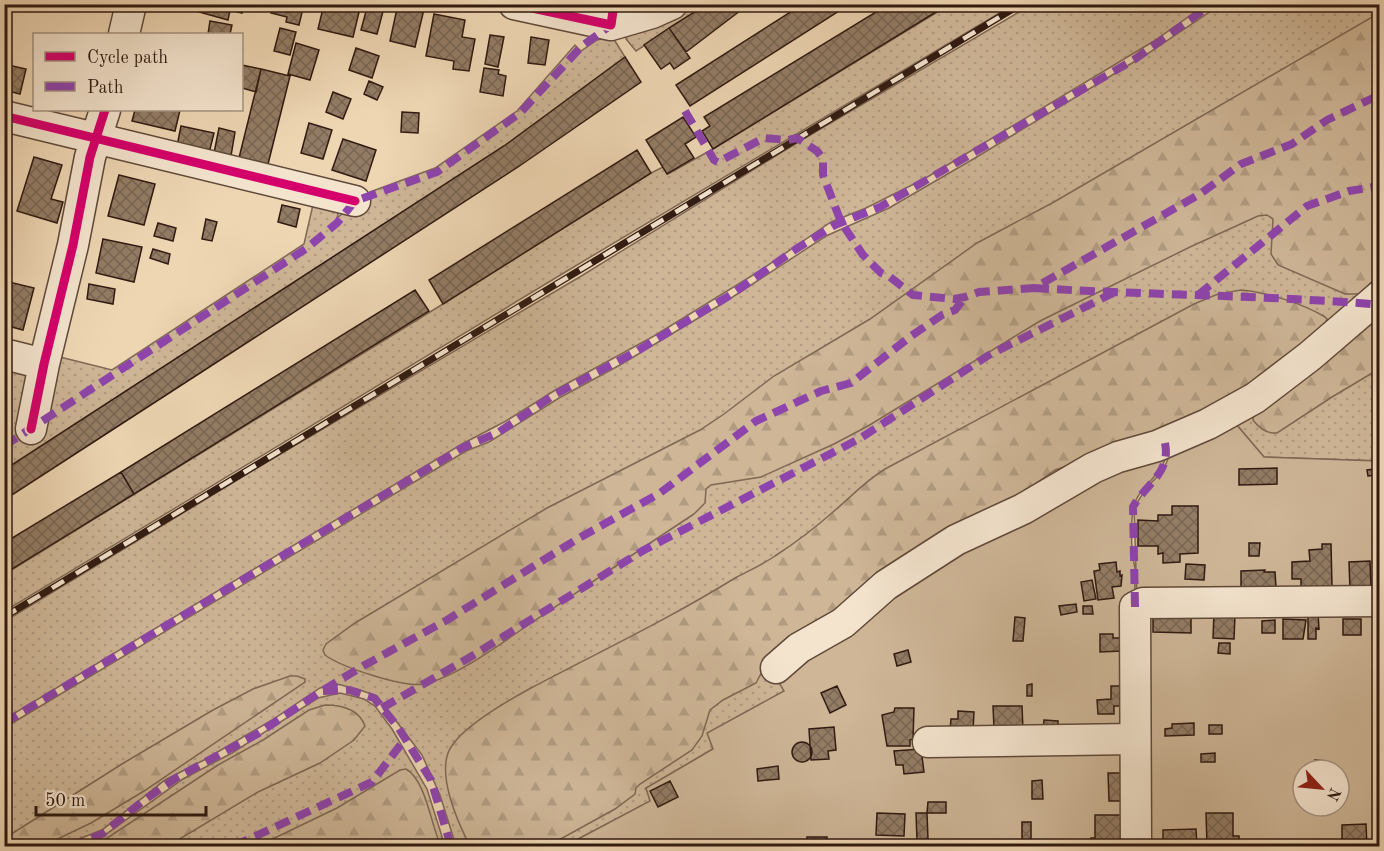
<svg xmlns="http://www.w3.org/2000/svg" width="1384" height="851" viewBox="0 0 1384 851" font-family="'Old Standard TT',serif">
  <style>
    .grass { fill: url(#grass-dots); stroke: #7f6854; stroke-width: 1.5 }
    .forest { fill: url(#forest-firs); stroke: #7f6854; stroke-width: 1.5 }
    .garden { fill: #ceb697; stroke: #7f6854; stroke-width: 1.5; fill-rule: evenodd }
    .building { fill: url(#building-cross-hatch); stroke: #301a11; stroke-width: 1.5 }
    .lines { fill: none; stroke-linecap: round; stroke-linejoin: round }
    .minor-casing { stroke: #60493a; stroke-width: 33 }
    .minor { stroke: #f4e4ce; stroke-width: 30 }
    .rail-casing { stroke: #301a11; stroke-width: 7 }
    .rail { stroke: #f4e4ce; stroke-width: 4.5; stroke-dasharray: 14; stroke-linecap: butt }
    .quiet { stroke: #8e44ad; stroke-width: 8; stroke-dasharray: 15 8; stroke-linecap: butt }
    .cycleway-casing { stroke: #f4e4ce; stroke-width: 13 }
    .cycleway { stroke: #d6006c; stroke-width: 9 }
  </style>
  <defs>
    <pattern id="grass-dots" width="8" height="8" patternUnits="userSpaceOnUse" patternTransform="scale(1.5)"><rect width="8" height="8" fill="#ceb697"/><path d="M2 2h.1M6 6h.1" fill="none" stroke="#b19c81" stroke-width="1.8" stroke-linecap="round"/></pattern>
    <pattern id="forest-firs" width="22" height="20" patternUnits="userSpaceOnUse" patternTransform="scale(1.5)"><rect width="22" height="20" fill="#ceb697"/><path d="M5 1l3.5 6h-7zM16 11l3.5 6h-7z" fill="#b19c81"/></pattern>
    <pattern id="building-cross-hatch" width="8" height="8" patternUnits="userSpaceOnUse" patternTransform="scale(1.5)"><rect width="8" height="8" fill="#937c65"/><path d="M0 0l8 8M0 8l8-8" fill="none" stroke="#786552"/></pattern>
  </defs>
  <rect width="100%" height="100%" fill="#eed6b3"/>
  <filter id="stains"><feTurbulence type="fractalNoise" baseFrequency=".00333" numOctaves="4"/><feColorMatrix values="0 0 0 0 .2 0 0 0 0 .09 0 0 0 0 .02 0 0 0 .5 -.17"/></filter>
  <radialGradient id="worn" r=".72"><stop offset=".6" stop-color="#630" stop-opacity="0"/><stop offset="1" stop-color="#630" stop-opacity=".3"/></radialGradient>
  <path class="grass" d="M681,5H707L636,51L626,39L627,32Z
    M949,5H1013L577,265L5,611V574L443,304L651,173L663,167L668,174L713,149Z
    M1031,5H1205L1154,41L924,179L866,208L831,222L758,272L654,336L557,389L506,421L462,444L5,719V621L272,459L583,275L800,141Z
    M1220,5H1379V283L1375,289L901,627L708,733L713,749L646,788L651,801L565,846H456L440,795L422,755L377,696L357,689L337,684L320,688L272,720L204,760L165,780L102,830L61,846H5L4,728L466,451L489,442L559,398L620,365L725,302L826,236L889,208L975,158L1147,54Z
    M606,38L615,41L625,57L504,146L5,470V360L52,355L112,370L304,244L315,196L339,211L337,218L370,192L435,168L517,111L575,45L581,51L597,40Z
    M1379,300V461L1264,457L1230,417Z
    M340,693L364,699L375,706L392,729L427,789L445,846H83L95,842L183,779L232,753L318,698Z"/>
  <path class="forest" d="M1379,13V275L1359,294H1345L1278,265L1271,254L1273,219L1267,215L1258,216L1190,247L1040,321L868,426L834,444L761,477L711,485L706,489L705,503L694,514C639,550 585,587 531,623C503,642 457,677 424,684C404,688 341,667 325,655L323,650L326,644L355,623L547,508L700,430L724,414L774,376L870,319L977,243L1054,202Z
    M1241,290C1266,292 1304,304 1325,317L1327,319L1324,326L1282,363L1188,426L1055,470L1021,494L774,649L756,683L723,700L710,710L702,736L692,750L640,784L636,788L635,794L615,809L548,846H470C458,823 435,772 451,747C464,726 509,700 531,688C599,652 669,619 735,578C748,571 762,565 775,556C795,543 815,528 833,512C852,496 864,482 885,469L1194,304L1218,294Z
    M1379,305V369L1332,397L1277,433C1267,434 1259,428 1253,420L1254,414Z
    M290,676H297L305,679V682L144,791L91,823L43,846H5V838L122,764L213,710L253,689Z
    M325,705C342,705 359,709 365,726L354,740L320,763L258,792L168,846H95L218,765L263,740L309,710Z
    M406,769C426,780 431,826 441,846H258L337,808L400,770Z"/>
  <path class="garden" d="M1230,417L1264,457L1379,461V597L1137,600L1134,507L1148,486L1162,472L1169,457Z
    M1167,455C1159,477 1148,480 1137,498C1129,512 1131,552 1135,568L1133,846H565L650,801L646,788L713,749L707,733L784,691L774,674L887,593L1095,473Z
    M1379,605V846H1139L1137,609ZM1303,770H1339V806H1303Z"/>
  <path class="building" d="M41,4H50L49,11L40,10Z
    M193,4H245L242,13L230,10L228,20L192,10Z
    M273,4H304L299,25L286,22L287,17L271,13Z
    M324,4H361L353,37L318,29Z
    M368,4H385L377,34L361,30Z
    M398,4L424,9L415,47L390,41Z
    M707,4H749L686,52L669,28Z
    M803,4H850L690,106L676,85Z
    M889,4H949L713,149L702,131L710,126L704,117Z
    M434,14L465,20L462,37L475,39L469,71L453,69L454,61L426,56Z
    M210,21L232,25L230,34H208Z
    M280,28L296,32L290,55L274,51Z
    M669,28L690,58L674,69L670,63L661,69L644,45Z
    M490,35L504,37L498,67L485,64Z
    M531,37L549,40L545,65L528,63Z
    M296,43L319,50L310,80L288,74Z
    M356,48L379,56L372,78L349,70Z
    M625,57L641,82L518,167L4,500V470L504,146Z
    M8,65L26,69L20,94L4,90Z
    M242,65L261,69L256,92L242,88Z
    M484,68L499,70L498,74L506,76L503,96L480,92Z
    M261,69L290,76L268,164L239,158Z
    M369,81L383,87L377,100L364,94Z
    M333,92L351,99L343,119L326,112Z
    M135,110H180L175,131L132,121Z
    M402,112L419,113L418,133L401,132Z
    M683,117L696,137L685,144L694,158L667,174L646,140Z
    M309,123L332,130L323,159L301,153Z
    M181,126L214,133L209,153L177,146Z
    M219,128L235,132L231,156L214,153Z
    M343,139L376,150L366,181L332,170Z
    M637,150L651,173L443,304L429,280Z
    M34,157L62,165L51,199L63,202L57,223L17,211Z
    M119,175L155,184L144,225L108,216Z
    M282,205L300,209L296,227L278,222Z
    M206,219L217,222L212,241L202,239Z
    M158,223L176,228L173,241L154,236Z
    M103,239L142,247L134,282L96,273Z
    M153,249L170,254L168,264L150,258Z
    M4,272L11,273L9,282L34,288L23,330L4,325Z
    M89,284L115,289L113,304L87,299Z
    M415,290L429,311L134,494L121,472Z
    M1277,468V484L1239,485V469Z
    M1375,469L1376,475L1368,476L1367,470Z
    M121,472L134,494L4,574V543Z
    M1172,506H1198V553L1180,554V562L1163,563V553L1158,554V546H1138V520L1158,521V515H1172Z
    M1249,543H1260L1259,556H1249Z
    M1322,544H1331L1332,587L1301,589V579H1292V562L1310,561L1309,550L1322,549Z
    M1370,561L1371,587L1350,589L1349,562Z
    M1116,562L1117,572L1120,571V576L1122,575L1121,586L1112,587L1114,598L1098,600L1094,571L1100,570L1099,564Z
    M1186,564L1205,565L1204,580L1185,579Z
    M1265,570L1264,572H1275L1276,588L1241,589V571Z
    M1092,580L1096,599L1084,601L1081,582Z
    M1076,604L1077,612L1061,615L1059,606Z
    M1083,606H1092L1093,614H1083Z
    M1308,613H1318L1319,629L1316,628V639H1308Z
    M1153,614L1191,615V633L1153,632Z
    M1214,614L1235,615L1234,639L1213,638Z
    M1015,617L1025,618L1023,641H1013Z
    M1283,619L1306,620L1303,639H1283Z
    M1343,619H1361V635H1343Z
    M1275,620V633H1262V621Z
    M1100,634H1113V638H1122V651L1100,652Z
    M1219,643H1230V654L1218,653Z
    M908,650L911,662L897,666L894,654Z
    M1032,684V696H1027V685Z
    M837,686L846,705L830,713L821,693Z
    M1111,686H1128V706H1114V714H1098L1097,700L1111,699Z
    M993,706H1022L1023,729H994Z
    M895,708H914L913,739L910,740V746H887L882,715L894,712Z
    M958,711L974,712L973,731L950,730L951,719H958Z
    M1044,720L1058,721V726L1043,730Z
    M1194,723V735L1165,736V729L1172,728V724Z
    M1209,725H1222V734H1209Z
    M834,727L836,750L828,751L829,759L811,760L809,729Z
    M792 752a10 10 0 1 1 20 0a10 10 0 1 1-20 0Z
    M921,749L924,772L904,774L903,765H896L894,751Z
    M1215,753V762H1201V754Z
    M1315,760L1327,761L1326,768L1338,770H1315Z
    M778,766L779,779L758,781L757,769Z
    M1108,773H1126V801H1109Z
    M1297,779H1303V796H1297Z
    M1042,780L1043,799H1032V781Z
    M670,781L678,797L658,807L650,791Z
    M928,802H946V813H927Z
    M877,813L905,814L904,836L876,835Z
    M916,813H927L928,839L917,840Z
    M1206,813H1233V836H1239V846H1207Z
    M1095,815H1126L1127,846H1091V838H1095Z
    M1022,822H1031V846H1028V842L1022,843Z
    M1366,824L1367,846H1342V825Z
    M1196,829L1197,846H1163V830Z
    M807,837H827V846H807Z
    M1273,840H1293L1292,846H1273Z
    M1028,842V846H1006V845Z"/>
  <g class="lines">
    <g class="minor-casing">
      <path id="minor" d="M514,4L611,25L652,13L672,4
        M124,34L131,4
        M4,116L355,201
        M4,354L44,364
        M31,429L44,364L73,245L90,157L105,110
        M776,668L799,648L843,623L886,585L956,540L1023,509L1093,468L1118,457L1157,446L1208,424L1255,398L1310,356L1380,296
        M928,742L1135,739
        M1136,846L1135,607L1143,603L1380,601"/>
    </g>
    <use href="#minor" class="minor"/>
    <g class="rail-casing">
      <path id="rail" d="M4,617L1021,4"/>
    </g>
    <use href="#rail" class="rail"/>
    <path class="quiet" d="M685,111L714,160L718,162L764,138L788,140L797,138L817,151L823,159V175L841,222L863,255L881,273L890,277L913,295L954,299L965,297L979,292L1034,288L1200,194L1241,164L1292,144L1327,120L1373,98L1380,92
      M1034,288C1146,295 1258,295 1371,304
      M1198,295L1307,206L1349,191L1374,187L1380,182
      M4,446L307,248L337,223L355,201L437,172L520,113L582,46L611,25
      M1135,607L1133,507C1146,483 1171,474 1165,443
      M323,691L349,690L374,698L398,727L431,780L451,846
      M382,708L467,659L644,550L859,439L989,355L1113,293
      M4,723L462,448L499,432L554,395L637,351L732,294L796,249L835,225L880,207L1135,59L1212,4
      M70,846L102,834L143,801L176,778L259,733L320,692L363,666L447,620L579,538L660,493L756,421L821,391L851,383L911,336L942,315L955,310L965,297
      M234,846L372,782L405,739"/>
    <g class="cycleway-casing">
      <path id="cycleway" d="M514,4L611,25L614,4
        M4,116L355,201
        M31,429L44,364L73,245L90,157L105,110"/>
    </g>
    <use href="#cycleway" class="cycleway"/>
  </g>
  <rect width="1384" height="851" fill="none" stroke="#eed6b3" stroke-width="24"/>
  <rect x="6" y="6" width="1372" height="839" fill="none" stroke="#301a11" stroke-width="3"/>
  <rect x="12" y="12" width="1360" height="827" fill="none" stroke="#301a11" stroke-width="1.5"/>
  <rect x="33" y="33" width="210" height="78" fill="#f4e4ce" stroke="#a69382" stroke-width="1.5"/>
  <rect x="45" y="52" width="30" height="9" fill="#d6006c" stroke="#a69382" stroke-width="1.5"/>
  <text x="87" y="63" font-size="18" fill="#301a11">Cycle path</text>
  <rect x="45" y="82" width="30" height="9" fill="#8e44ad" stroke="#a69382" stroke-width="1.5"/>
  <text x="87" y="93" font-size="18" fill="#301a11">Path</text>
  <g transform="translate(1321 788) rotate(116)"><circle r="28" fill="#f4e4ce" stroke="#a69382" stroke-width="1.5"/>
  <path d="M0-4.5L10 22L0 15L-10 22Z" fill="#8f2418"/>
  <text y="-9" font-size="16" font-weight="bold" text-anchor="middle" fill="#301a11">N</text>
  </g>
  <path d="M36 806v9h170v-9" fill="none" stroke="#301a11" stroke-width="3"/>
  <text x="45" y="806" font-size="18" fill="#301a11" stroke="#f4e4ce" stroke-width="4.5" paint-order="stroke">50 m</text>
  <rect width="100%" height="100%" filter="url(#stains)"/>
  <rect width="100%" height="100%" fill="url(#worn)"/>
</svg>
